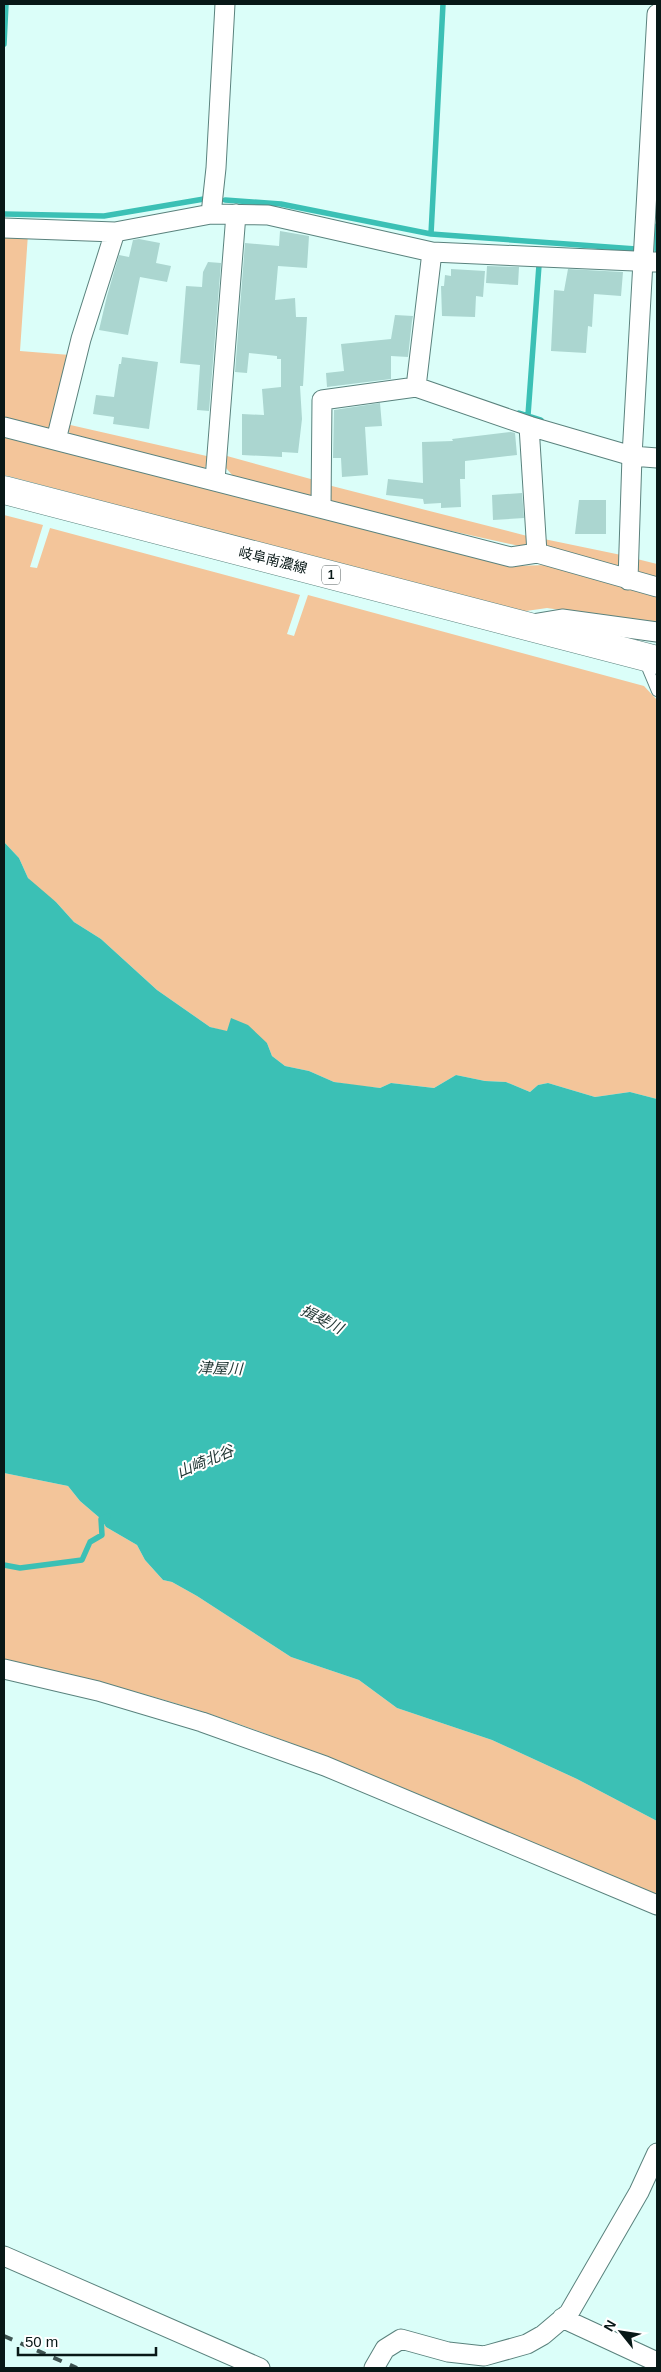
<svg xmlns="http://www.w3.org/2000/svg" width="661" height="2372" viewBox="0 0 661 2372" font-family="Arial,'Noto Sans JP',sans-serif">
  <style>
    .green { fill: #f3c59a }
    .water { fill: #3bc0b5 }
    .lines { fill: none; stroke-linecap: round; stroke-linejoin: round }
    .stream { stroke: #3bc0b5; stroke-width: 5.5 }
    .building { fill: #abd6d0 }
    .service-casing { stroke: #5a827d; stroke-width: 12 }
    .minor-casing { stroke: #5a827d; stroke-width: 21 }
    .primary-casing { stroke: #5a827d; stroke-width: 29 }
    .service { stroke: #fff; stroke-width: 10 }
    .minor { stroke: #fff; stroke-width: 19 }
    .primary { stroke: #fff; stroke-width: 28 }
    .rail { stroke: #3f5452; stroke-width: 4; stroke-dasharray: 9 9; stroke-linecap: butt }
    .labels { text-anchor: middle; dominant-baseline: central; stroke-width: 4; stroke-linejoin: round; paint-order: stroke }
    .shield { fill: #fff; stroke: #525d5d; stroke-width: 1 }
    .shield-label { font-size: 12px; font-weight: bold; fill: #081817 }
    .street-label { font-size: 14px; fill: #081817; stroke: #fff }
    .water-label { font-size: 15px; font-style: italic; fill: #1f3532; stroke: #fff }
  </style>
  <rect width="100%" height="100%" fill="#dbfef9"/>
  <path class="green" d="M4,234H28L20,351L70,355L54,424L48,429L4,418Z
    M66,424L211,457L204,469L70,434Z
    M4,434L514,566L546,565L657,594V624L547,608L519,612L4,475Z
    M227,456L318,481L317,492L310,497L233,476L226,468Z
    M328,485L531,537V542L524,547L334,505L327,500Z
    M4,515L43,525L30,567L37,568L50,528L300,595L287,634L294,636L308,595L644,686L657,700V1099L630,1092L595,1097L548,1083L538,1085L530,1092L506,1082L485,1081L456,1075L434,1088L391,1083L380,1088L359,1086L334,1082L309,1071L285,1066L272,1056L267,1043L210,1027L157,990L101,939L74,922L56,902L39,890L28,878L19,858L4,842Z
    M544,539L626,556L624,564L617,569L543,546Z
    M633,558L657,564V579C640,575 636,577 633,558Z
    M4,1473L68,1486L80,1501L101,1519L106,1527L137,1545L145,1560L163,1580L172,1582L197,1596L291,1657L359,1680L397,1708L492,1740L577,1779L657,1821V1897C510,1834 364,1767 213,1715C144,1692 74,1676 4,1661Z"/>
  <path class="water" d="M4,842L19,858L28,878L56,902L74,922L101,939L157,990L210,1027L227,1031L231,1018L248,1025L267,1043L272,1056L285,1066L309,1071L334,1082L380,1088L391,1083L434,1088L456,1075L485,1081L506,1082L530,1092L538,1085L548,1083L595,1097L630,1092L657,1099V1821L577,1779L492,1740L397,1708L359,1680L291,1657L197,1596L172,1582L163,1580L145,1560L137,1545L106,1527L101,1519L80,1501L68,1486L4,1473Z"/>
  <g class="lines">
    <path class="stream" d="M4,44L6,4
      M225,200L281,204L431,234L636,249
      M4,214L104,216L204,199
      M657,226V250
      M431,234L443,4
      M519,413L541,420
      M528,415L539,265
      M4,1565L20,1568L82,1560L90,1542L102,1535L101,1519L108,1516"/>
  </g>
  <path class="building" d="M280,231L309,236L307,268L278,266L275,300L295,298L296,317H307L303,386H300L302,419L298,453L282,452V457L242,455V414L264,415L262,389L281,387V359H277V356L249,353L247,373L235,372L245,243L279,246Z
    M139,239L160,243L156,263L171,266L167,282L140,277L128,335L99,330L107,296L119,255L129,257L133,240Z
    M208,262L221,263L209,411L197,410L200,365L180,363L186,286L202,287L203,272Z
    M487,266L519,267L518,285L486,283Z
    M451,269L485,271L483,297L476,296L475,317L442,316L441,286H444L445,275L451,276Z
    M568,269L623,272L621,296L594,294L592,327L588,326L586,353L551,351L554,290L564,291Z
    M395,315L413,316L412,321L408,357L391,356V379L327,387L326,373L344,371L341,344L391,339Z
    M122,357L158,362L149,429L113,424L114,417L93,414L96,395L114,397L119,364H121Z
    M380,403L382,426L365,427L368,475L342,477L341,458H333L334,410Z
    M511,432L515,433L517,455L465,461V479H460L461,507L441,508V503L424,504L423,499L386,495L388,479L423,483L422,442L453,441L452,439Z
    M522,493L524,518L493,520L492,495Z
    M579,500H606V534H575Z"/>
  <g class="lines">
    <g class="service-casing">
      <path id="service" d="M644,660L657,691"/>
    </g>
    <g class="minor-casing">
      <path id="minor" d="M225,4L216,168L211,214L268,215L432,252L657,262
        M4,228L115,232L211,214
        M432,252L416,387L529,426L632,456L657,458
        M529,426L537,553
        M4,427L511,557L537,553L657,587
        M56,440L81,339L115,232
        M215,480L236,214
        M321,508L322,400L416,387
        M628,580L632,456L657,14
        M532,624L562,619L657,632
        M4,1669L98,1691L202,1722L325,1766L657,1905
        M4,2256L260,2368
        M562,2318L657,2362
        M374,2368L385,2349L401,2339L448,2352L484,2356L527,2344L543,2335L569,2313L639,2192L657,2153"/>
    </g>
    <g class="primary-casing">
      <path id="primary" d="M4,490L657,660"/>
    </g>
    <use href="#service" class="service"/>
    <use href="#minor" class="minor"/>
    <use href="#primary" class="primary"/>
    <path class="rail" d="M4,2336L77,2368"/>
  </g>
  <g class="labels">
    <rect class="shield" x="322" y="565.5" width="18" height="19" rx="4"/>
    <g class="shield-label">
      <text x="331" y="575">1</text>
    </g>
    <g class="street-label">
      <text transform="translate(273 560) rotate(14)">岐阜南濃線</text>
    </g>
    <g class="water-label">
      <text transform="translate(322 1319) rotate(27)">揖斐川</text>
      <text transform="translate(220 1368) rotate(2)">津屋川</text>
      <text transform="translate(205 1461) rotate(-23)">山崎北谷</text>
    </g>
  </g>
  <rect width="661" height="2372" fill="none" stroke="#081817" stroke-width="10"/>
  <g transform="translate(621 2332) rotate(300)" stroke="#ffffff" stroke-width="4" paint-order="stroke">
  <path d="M0-4L9 19L0 12L-9 19Z" fill="#081817"/>
  <text y="-8" font-size="14" font-weight="bold" text-anchor="middle" fill="#081817">N</text>
  </g>
  <path d="M18 2347v8h138v-8" fill="none" stroke="#081817" stroke-width="2.5"/>
  <text x="25" y="2347" font-size="15" fill="#081817" stroke="#ffffff" stroke-width="4" paint-order="stroke">50 m</text>
</svg>
